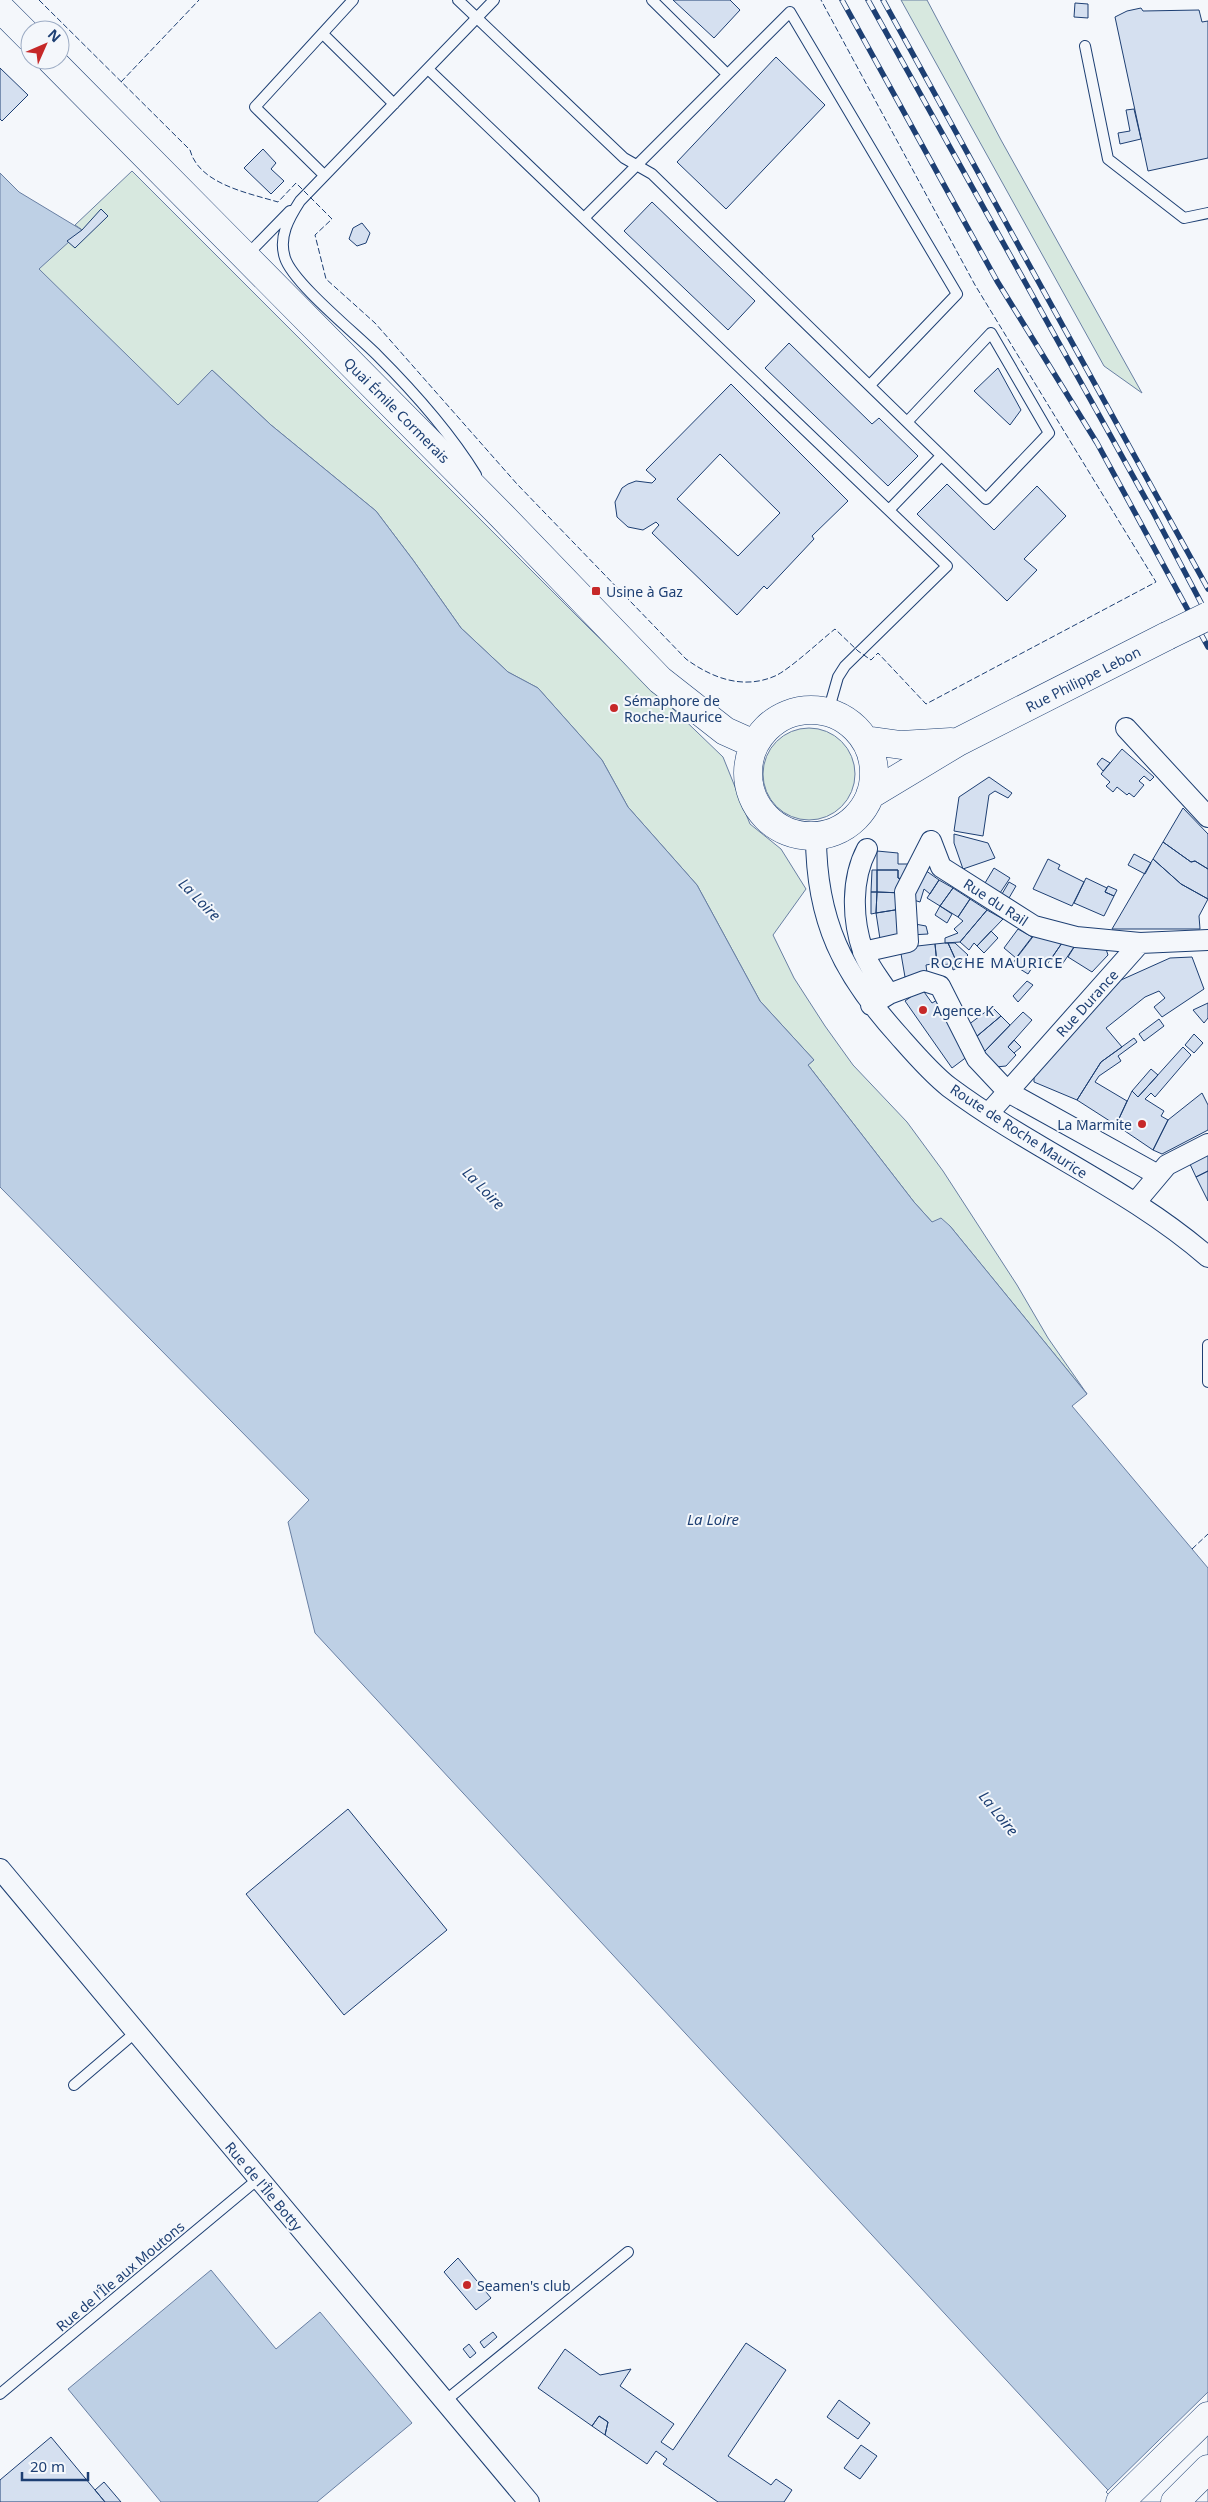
<svg xmlns="http://www.w3.org/2000/svg" width="1208" height="2502" viewBox="0 0 1208 2502" font-family="'Noto Sans',sans-serif">
  <style>
    .green { fill: #d7e8df; stroke: #687fa3 }
    .water { fill: #bed0e5; stroke: #687fa3 }
    .pier { fill: #f4f7fb; stroke: #687fa3 }
    .building { fill: #d5e0f0; stroke: #1d3f73; fill-rule: evenodd }
    .lines { fill: none; stroke-linecap: round; stroke-linejoin: round }
    .lane-casing { stroke: #1d3f73; stroke-width: 12 }
    .street-casing { stroke: #1d3f73; stroke-width: 22 }
    .secondary-casing { stroke: #1d3f73; stroke-width: 29 }
    .highway-casing { stroke: #1d3f73; stroke-width: 29 }
    .lane { stroke: #f4f7fb; stroke-width: 10 }
    .street { stroke: #f4f7fb; stroke-width: 20 }
    .secondary { stroke: #f4f7fb; stroke-width: 28 }
    .highway { stroke: #f4f7fb; stroke-width: 28 }
    .rail-casing { stroke: #1d3f73; stroke-width: 5.5 }
    .rail { stroke: #f4f7fb; stroke-width: 4; stroke-dasharray: 11; stroke-linecap: butt }
    .secondary-bridge-casing { stroke: #1d3f73; stroke-width: 29; stroke-linecap: butt }
    .secondary-bridge { stroke: #f4f7fb; stroke-width: 28 }
    .fence { stroke: #1d3f73; stroke-width: 1; stroke-dasharray: 6 2.5; stroke-linecap: butt }
    .poi-dot { fill: #c62828; stroke: #f4f7fb; stroke-width: 2 }
    .labels { text-anchor: middle; dominant-baseline: central; stroke-width: 4; stroke-linejoin: round; paint-order: stroke }
    .street-label { font-size: 14px; fill: #1d3f73; stroke: #f4f7fb }
    .poi-label { font-size: 14px; fill: #1d3f73; stroke: #f4f7fb; text-anchor: start }
    .water-label { font-size: 15px; font-style: italic; fill: #1d3f73; stroke: #f4f7fb }
    .neighbourhood-label { font-size: 15px; letter-spacing: 1px; fill: #1d3f73; stroke: #f4f7fb }
  </style>
  <rect width="100%" height="100%" fill="#f4f7fb"/>
  <path class="green" d="M901,0H927L1001,140L1142,393L1104,366Z
    M132,171L590,629L723,757L750,824L781,849L806,889L773,935L794,978L825,1026L853,1065L907,1122L943,1171L1017,1285L1048,1338L1087,1394L950,1226L932,1222L914,1202L808,1065L814,1060L760,1001L697,885L628,807L602,760L538,688L508,672L461,628L413,560L376,511L271,425L212,370L178,406L38,269L81,229L75,225Z
    M763 774a46 46 0 1 1 92 0a46 46 0 1 1-92 0Z"/>
  <path class="water" d="M0,173L19,192L82,230L39,269L178,405L212,370L271,425L376,511L413,560L461,628L508,672L538,688L602,760L628,807L697,885L760,1001L814,1060L808,1065L914,1202L932,1222L941,1218L950,1226L1087,1394L1072,1406L1208,1568V2502H1119L315,1633L288,1522L309,1500L0,1187Z
    M211,2270L276,2349L320,2312L412,2423L317,2502H161L68,2389Z"/>
  <path class="pier" d="M1208,2392V2502H1116L1106,2492Z"/>
  <path class="building" d="M673,0H730L740,10L714,38Z
    M1075,3L1088,4V18L1074,17Z
    M1141,8L1143,11L1199,10L1202,22L1208,21V158L1148,171L1115,17L1127,11Z
    M776,57L825,105L726,209L677,162Z
    M0,68L28,95L2,121L0,119Z
    M1134,109L1141,139L1120,144L1118,133L1130,131L1126,110Z
    M263,149L276,163L271,169L284,181L271,194L244,168Z
    M652,202L755,301L728,330L624,231Z
    M101,209L108,216L75,248L67,241L82,230Z
    M362,223L370,233L366,243L357,246L349,239L353,228Z
    M789,343L872,424L879,418L918,456L888,486L765,368Z
    M998,368L1021,410L1010,425L974,391Z
    M731,384L848,501L812,536L814,539L767,589L764,586L737,615L652,533L659,525L656,522L643,530L628,527L617,517L615,502L622,488L628,484L636,481L652,483L656,479L646,470ZM720,454L780,513L738,556L677,499Z
    M947,484L994,530L1037,486L1066,516L1024,559L1037,570L1007,601L917,514Z
    M1122,749L1154,777L1150,781L1144,776L1139,781L1144,785L1134,797L1129,793L1127,795L1117,787L1113,792L1106,786L1110,782L1101,774Z
    M1102,758L1110,763L1103,771L1097,764Z
    M989,777L1012,793L1008,798L995,791L989,795L983,836L954,831L959,797Z
    M1183,808L1208,834V869L1195,861L1191,862L1163,842Z
    M954,834L988,843L995,858L963,869L954,843Z
    M1163,842L1191,862L1195,861L1208,869V899L1181,884L1153,859Z
    M877,851L898,853V864H912L905,880L898,878V870H877Z
    M1134,854L1151,863L1145,874L1128,865Z
    M1048,859L1060,865L1058,869L1084,882L1072,906L1033,889Z
    M1153,859L1181,884L1208,899L1199,916L1200,929H1112Z
    M994,868L1010,878L1000,893L985,883Z
    M872,870H877V892H871Z
    M877,870H898V878L905,880L903,893L877,892Z
    M925,870L939,880L930,894L924,889L920,902L907,898Z
    M1086,878L1107,888L1105,892L1114,896L1104,916L1074,903Z
    M939,880L953,888L940,906L927,898Z
    M1009,882L1016,886L1009,898L1002,894Z
    M1108,886L1117,890L1114,896L1105,892Z
    M953,888L970,899L958,917L940,906Z
    M871,892H877L876,913L871,914Z
    M877,892L903,893L901,909L876,913Z
    M970,899L987,910L960,942L945,943V938L958,933L954,929L963,921L958,917Z
    M940,906L952,914L947,923L935,915Z
    M901,909L902,935L880,939L876,913Z
    M987,910L1003,919L977,946L974,943L969,950L960,942Z
    M915,924L926,926L928,934L910,935Z
    M1018,929L1032,937L1016,958L1004,948Z
    M991,931L998,938L984,953L977,946Z
    M1035,934L1049,940L1062,943L1046,966L1037,960L1028,974L1012,964Z
    M945,943H948L958,965L959,967L953,970L952,964L937,965L935,944Z
    M948,943H955L968,955L958,965Z
    M1062,943L1076,944L1061,966L1051,959Z
    M935,944L937,963L926,965L927,973L905,977L900,948Z
    M1076,944L1106,949L1108,955L1092,972L1068,957Z
    M1192,957L1204,989L1162,1017L1154,1007L1165,998L1159,991L1145,997L1106,1028L1122,1047L1101,1062L1077,1100L1034,1082V1075L1121,980L1170,958Z
    M1027,981L1033,985L1018,1002L1013,996Z
    M922,989L932,1003L939,999L968,1056L952,1068L905,1001Z
    M1208,1003V1018L1204,1023L1193,1010Z
    M992,1007L1001,1016L977,1036L968,1025Z
    M1023,1012L1032,1020L1008,1047L1016,1055L1006,1066L996,1067L983,1053Z
    M1001,1016L1010,1025L983,1053L975,1038Z
    M1159,1019L1164,1026L1144,1041L1139,1034Z
    M1194,1034L1203,1043L1194,1053L1185,1045Z
    M1134,1038L1137,1042L1118,1056L1121,1061L1099,1076L1095,1082L1127,1101L1116,1125L1077,1100L1101,1062Z
    M1014,1040L1021,1047L1014,1053L1008,1047Z
    M1183,1047L1191,1055L1155,1097L1151,1093L1145,1099L1164,1111L1161,1116L1168,1120L1153,1150L1116,1125L1132,1091L1138,1097Z
    M1151,1069L1158,1075L1138,1097L1132,1091Z
    M1202,1093L1208,1105V1130L1162,1154L1153,1150L1168,1120Z
    M1208,1153V1171L1196,1177L1189,1162Z
    M1208,1171V1201L1196,1177Z
    M348,1809L447,1930L344,2015L246,1894Z
    M458,2258L491,2298L476,2310L444,2272Z
    M493,2332L497,2337L484,2348L480,2342Z
    M746,2343L786,2370L728,2456L771,2485L776,2479L792,2490L784,2502H718L663,2464L667,2459L656,2451L647,2464L605,2435L608,2422L599,2416L592,2426L538,2388L565,2349L600,2375L631,2369L620,2386L674,2424L661,2442L673,2450Z
    M469,2344L476,2353L470,2358L463,2349Z
    M839,2400L870,2423L858,2439L827,2417Z
    M599,2416L608,2422L605,2435L592,2426Z
    M51,2437L95,2490L105,2502H0V2480Z
    M861,2445L877,2456L860,2479L844,2468Z
    M104,2482L121,2502H105L95,2490Z"/>
  <g class="lines">
    <g class="lane-casing">
      <path id="lane" d="M458,0L624,158L652,174L986,499L1049,433L991,333L907,422
        M652,0L727,74
        M323,34L394,104
        M1085,46L1108,159L1184,218L1208,213
        M428,69L947,566L845,666L838,677L828,712
        M324,175L255,107L353,0
        M585,217L790,12L957,294L870,385
        M246,256L290,211
        M476,475C449,431 413,391 377,355C355,333 293,283 285,258C278,237 289,218 300,201L494,0
        M889,510L941,456
        M1208,1345V1382
        M74,2085L136,2032
        M0,2394L258,2179
        M445,2401L628,2252"/>
    </g>
    <g class="street-casing">
      <path id="street" d="M1126,728L1208,817
        M816,836C816,921 843,974 899,1036C914,1053 931,1073 949,1087C1032,1149 1130,1189 1208,1257
        M931,841L941,867L1034,926L1076,937L1140,943
        M867,849C851,879 852,919 863,951C868,966 881,981 889,994
        M863,952L908,942L905,892L931,841
        M871,1005L889,994L924,981L940,986L977,1059L1008,1092L1158,1175
        M988,1114L1140,943L1208,940
        M1135,1203L1167,1165L1208,1144
        M0,1869L529,2502"/>
    </g>
    <g class="secondary-casing">
      <path id="secondary" d="M0,8L30,38
        M51,60L502,516L660,680L725,731L754,744
        M748 773a63 63 0 1 1 126 0a63 63 0 1 1-126 0Z
        M865,740L901,745L951,742
        M870,795L958,742L1167,636"/>
    </g>
    <g class="highway-casing">
      <path id="highway" d="M1120,2502L1208,2416
        M1175,2502L1208,2469"/>
    </g>
    <use href="#lane" class="lane"/>
    <use href="#street" class="street"/>
    <use href="#secondary" class="secondary"/>
    <use href="#highway" class="highway"/>
    <g class="rail-casing">
      <path id="rail" d="M842,0L997,281L1097,443L1208,647
        M868,0L1153,512L1208,616
        M883,0L1208,589"/>
    </g>
    <use href="#rail" class="rail"/>
    <g class="secondary-bridge-casing">
      <path id="secondary-bridge" d="M1167,636L1208,616"/>
    </g>
    <use href="#secondary-bridge" class="secondary-bridge"/>
    <path class="fence" d="M39,0L190,150C199,184 248,193 278,202L296,183L332,219L315,235L326,279L375,323L517,484L686,659C712,678 743,690 775,676C789,670 821,640 835,629L858,651L871,660L878,653L926,704L1156,582L975,285L821,0
      M121,82L199,0
      M1192,1549L1208,1534"/>
  </g>
  <g class="poi-dot">
    <rect x="591" y="586" width="10" height="10" rx="2.5"/>
    <circle cx="614" cy="708" r="5"/>
    <circle cx="923" cy="1010" r="5"/>
    <circle cx="1142" cy="1124" r="5"/>
    <circle cx="467" cy="2285" r="5"/>
  </g>
  <g class="labels">
    <g class="street-label">
      <text transform="translate(397 410) rotate(45)">Quai Émile Cormerais</text>
      <text transform="translate(1083 679) rotate(-27)">Rue Philippe Lebon</text>
      <text transform="translate(996 902) rotate(33)">Rue du Rail</text>
      <text transform="translate(1087 1003) rotate(-48)">Rue Durance</text>
      <text transform="translate(1019 1131) rotate(33)">Route de Roche Maurice</text>
      <text transform="translate(264 2186) rotate(50)">Rue de l'Île Botty</text>
      <text transform="translate(120 2276) rotate(-40)">Rue de l'Île aux Moutons</text>
    </g>
    <g class="poi-label">
      <text x="606" y="591">Usine à Gaz</text>
      <text x="624" y="700">Sémaphore de<tspan x="624" dy="16">Roche-Maurice</tspan></text>
      <text x="933" y="1010">Agence K</text>
      <text x="1132" y="1124" text-anchor="end">La Marmite</text>
      <text x="477" y="2285">Seamen's club</text>
    </g>
    <g class="water-label">
      <text transform="translate(200 899) rotate(46)">La Loire</text>
      <text transform="translate(484 1188) rotate(46)">La Loire</text>
      <text x="713" y="1519">La Loire</text>
      <text transform="translate(999 1813) rotate(51)">La Loire</text>
    </g>
    <g class="neighbourhood-label">
      <text x="997" y="962">ROCHE MAURICE</text>
    </g>
  </g>
  <g transform="translate(45 45) rotate(45)"><circle r="24" fill="#f4f7fb" stroke="#9eadc5"/>
  <path d="M0-4L9 19L0 12L-9 19Z" fill="#c62828"/>
  <text y="-8" font-size="14" font-weight="bold" text-anchor="middle" fill="#1d3f73">N</text>
  </g>
  <path d="M22 2472v8h66v-8" fill="none" stroke="#1d3f73" stroke-width="2.5"/>
  <text x="30" y="2472" font-size="15" fill="#1d3f73" stroke="#f4f7fb" stroke-width="4" paint-order="stroke">20 m</text>
</svg>
